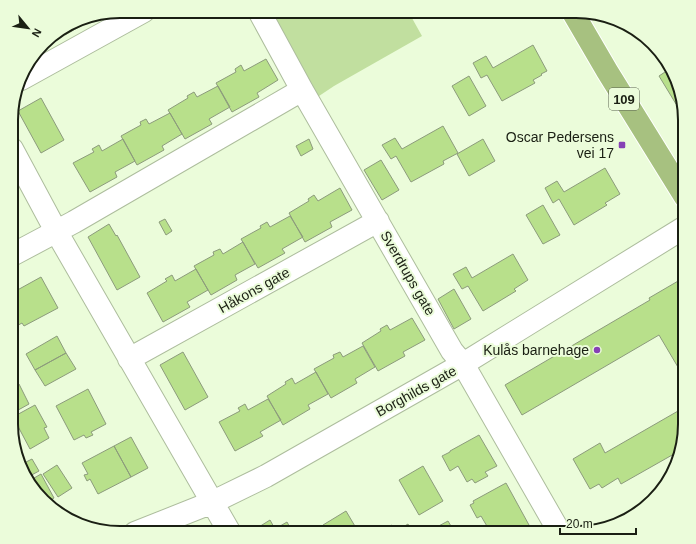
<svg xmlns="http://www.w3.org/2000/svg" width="696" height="544" viewBox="0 0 696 544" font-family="Helvetica,sans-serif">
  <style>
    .green { fill: #c1df9f }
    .building { fill: #b8e08b; stroke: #8c9b7c }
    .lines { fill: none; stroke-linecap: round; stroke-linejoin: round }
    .minor-casing { stroke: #adbd9d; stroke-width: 24 }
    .major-casing { stroke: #fff; stroke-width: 24 }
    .minor { stroke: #fff; stroke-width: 22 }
    .major { stroke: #a7c180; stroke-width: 22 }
    .poi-dot { fill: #8641b5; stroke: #ebfcda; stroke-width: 1.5 }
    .labels { text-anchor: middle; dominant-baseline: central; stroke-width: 4; stroke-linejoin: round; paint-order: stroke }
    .shield { fill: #ebfcda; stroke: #59614f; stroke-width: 1 }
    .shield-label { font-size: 13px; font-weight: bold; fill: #1a1f13 }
    .poi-label { font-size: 14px; fill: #1a1f13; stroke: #ebfcda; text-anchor: end }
    .street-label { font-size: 14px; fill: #1a1f13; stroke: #ebfcda }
    .rim { fill: none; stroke: #1a1f13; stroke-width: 2 }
  </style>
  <rect width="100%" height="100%" fill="#ebfcda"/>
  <path class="green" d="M259,11H408L422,36L334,86L319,96L302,90Z"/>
  <path class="building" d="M89,16L91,20L65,35L62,30L84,17Z
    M632,28L644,35L638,39Z
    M62,30V31L46,40L48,38Z
    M533,45L547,71L541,74L542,75L533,80L535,83L502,101L487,75L481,78L473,63L486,56L493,68Z
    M266,59L278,80L257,93L259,97L232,112L216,83L236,72L235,69L241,65L244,71Z
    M671,68L674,72L681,102L676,104L659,76Z
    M469,76L486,106L469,116L452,86Z
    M218,86L230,107L209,119L212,124L185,139L168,110L188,98L187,96L194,92L197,97Z
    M41,98L64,140L41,153L18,111Z
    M170,113L182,134L162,146L164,150L137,165L121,136L141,125L140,122L146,119L149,124Z
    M443,126L458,153L443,161L444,164L411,182L396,156L391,159L382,145L395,138L402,149Z
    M123,139L135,161L115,172L117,177L90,192L73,163L94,152L92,149L99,145L102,151Z
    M309,139L313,149L301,156L296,146Z
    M483,139L495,161L469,176L457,154Z
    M381,160L399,190L382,200L364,170Z
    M605,168L620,194L605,203L607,205L574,225L559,199L553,203L545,188L557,181L564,192Z
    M340,188L352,210L330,222L332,227L305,242L289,213L309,201L308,199L314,195L318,201Z
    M543,205L560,235L543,244L526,215Z
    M290,216L303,237L282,249L285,253L258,268L241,239L261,228L260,226L267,222L270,227Z
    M165,219L172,231L166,235L159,222Z
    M109,224L116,236L117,235L140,277L117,290L88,237Z
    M243,242L255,264L235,275L237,280L211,295L194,266L214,255L213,252L220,249L223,254Z
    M513,254L528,280L514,289L516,291L483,311L468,286L462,289L453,274L466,267L472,278Z
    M196,269L208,290L187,302L190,307L163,322L147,293L167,281L165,279L172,275L175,281Z
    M41,277L58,308L24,326L22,323L11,329L12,293Z
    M685,277V379L659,335L522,415L505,385L650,300L649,298Z
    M454,289L471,319L454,329L438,299Z
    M412,318L425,340L403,352L405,356L378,371L362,343L381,331L380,329L387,325L390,330Z
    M57,336L66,353L35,370L26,354Z
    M363,346L375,367L355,379L357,383L331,398L314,369L334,358L333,355L340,352L343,357Z
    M183,352L208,397L185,410L160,365Z
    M66,353L76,369L45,386L35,370Z
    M316,372L328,394L308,405L310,409L283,425L267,396L286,384L285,382L292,378L295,384Z
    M19,384L29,404L11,414V388Z
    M88,389L106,424L91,432L93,435L86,438L84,435L74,440L56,406Z
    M268,399L281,420L260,432L263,436L235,451L219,422L240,411L238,408L245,404L248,410Z
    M35,405L47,427L44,428L49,438L30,449L13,417Z
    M685,407V432L681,450L621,484L618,478L602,488L599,484L590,489L573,459L600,443L605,453Z
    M479,435L497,466L485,472L488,476L475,483L472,479L467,482L458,466L450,471L442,456L450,452V451Z
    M131,437L148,468L131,477L114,446Z
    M114,446L131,477L98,494L90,479L87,481L84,475L88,474L82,463Z
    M32,459L39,471L26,478L22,473L20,465Z
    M57,465L72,488L58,497L43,474Z
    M423,466L443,501L419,515L399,480Z
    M41,474L54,498L46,503L29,481Z
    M506,483L529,525L515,533H491L481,516L477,518L470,505L474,503L473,501Z
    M346,511L359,533H327L323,525Z
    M270,520L275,529L287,522L293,533H255L254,530Z
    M448,521L455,533H438L435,528Z
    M408,524L413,533H378L392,525L396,531Z"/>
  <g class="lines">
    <g class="minor-casing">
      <path id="minor" d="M259,11L302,90L452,351L463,364L560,533
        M21,79L144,11
        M12,149L56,231L230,533
        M12,255L74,222L302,90
        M129,359L378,221
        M135,533L213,502L266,476L463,364L685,227"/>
    </g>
    <g class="major-casing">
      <path id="major" d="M572,11L607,71L685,197"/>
    </g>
    <use href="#minor" class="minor"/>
    <use href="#major" class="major"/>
  </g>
  <g class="poi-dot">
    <rect x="618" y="141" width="8" height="8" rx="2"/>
    <circle cx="597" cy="350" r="4"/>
  </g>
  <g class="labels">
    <rect class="shield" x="609" y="88" width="30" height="22" rx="3"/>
    <g class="shield-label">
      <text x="624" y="99">109</text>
    </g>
    <g class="poi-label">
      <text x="614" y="137">Oscar Pedersens<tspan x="614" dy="16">vei 17</tspan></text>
      <text x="589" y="350">Kulås barnehage</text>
    </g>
    <g class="street-label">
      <text transform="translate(408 273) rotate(60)">Sverdrups gate</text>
      <text transform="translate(254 290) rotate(-29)">Håkons gate</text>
      <text transform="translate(416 391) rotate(-29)">Borghilds gate</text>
    </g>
  </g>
  <path d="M0 0H696V544H0ZM120 18H576A102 102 0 0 1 678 120V424A102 102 0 0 1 576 526H120A102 102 0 0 1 18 424V120A102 102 0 0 1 120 18Z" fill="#ebfcda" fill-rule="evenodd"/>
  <path class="rim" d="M120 18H576A102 102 0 0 1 678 120V424A102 102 0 0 1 576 526H120A102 102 0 0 1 18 424V120A102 102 0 0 1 120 18Z"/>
  <g transform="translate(28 28) rotate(119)" stroke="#ebfcda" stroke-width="3" paint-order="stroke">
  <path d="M0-3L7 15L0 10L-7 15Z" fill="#1a1f13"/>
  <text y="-6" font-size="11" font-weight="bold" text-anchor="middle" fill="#1a1f13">N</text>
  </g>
  <path d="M560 528v6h76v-6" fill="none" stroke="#1a1f13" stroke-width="2"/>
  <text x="566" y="528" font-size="12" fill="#1a1f13" stroke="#ebfcda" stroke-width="3" paint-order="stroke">20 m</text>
</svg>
